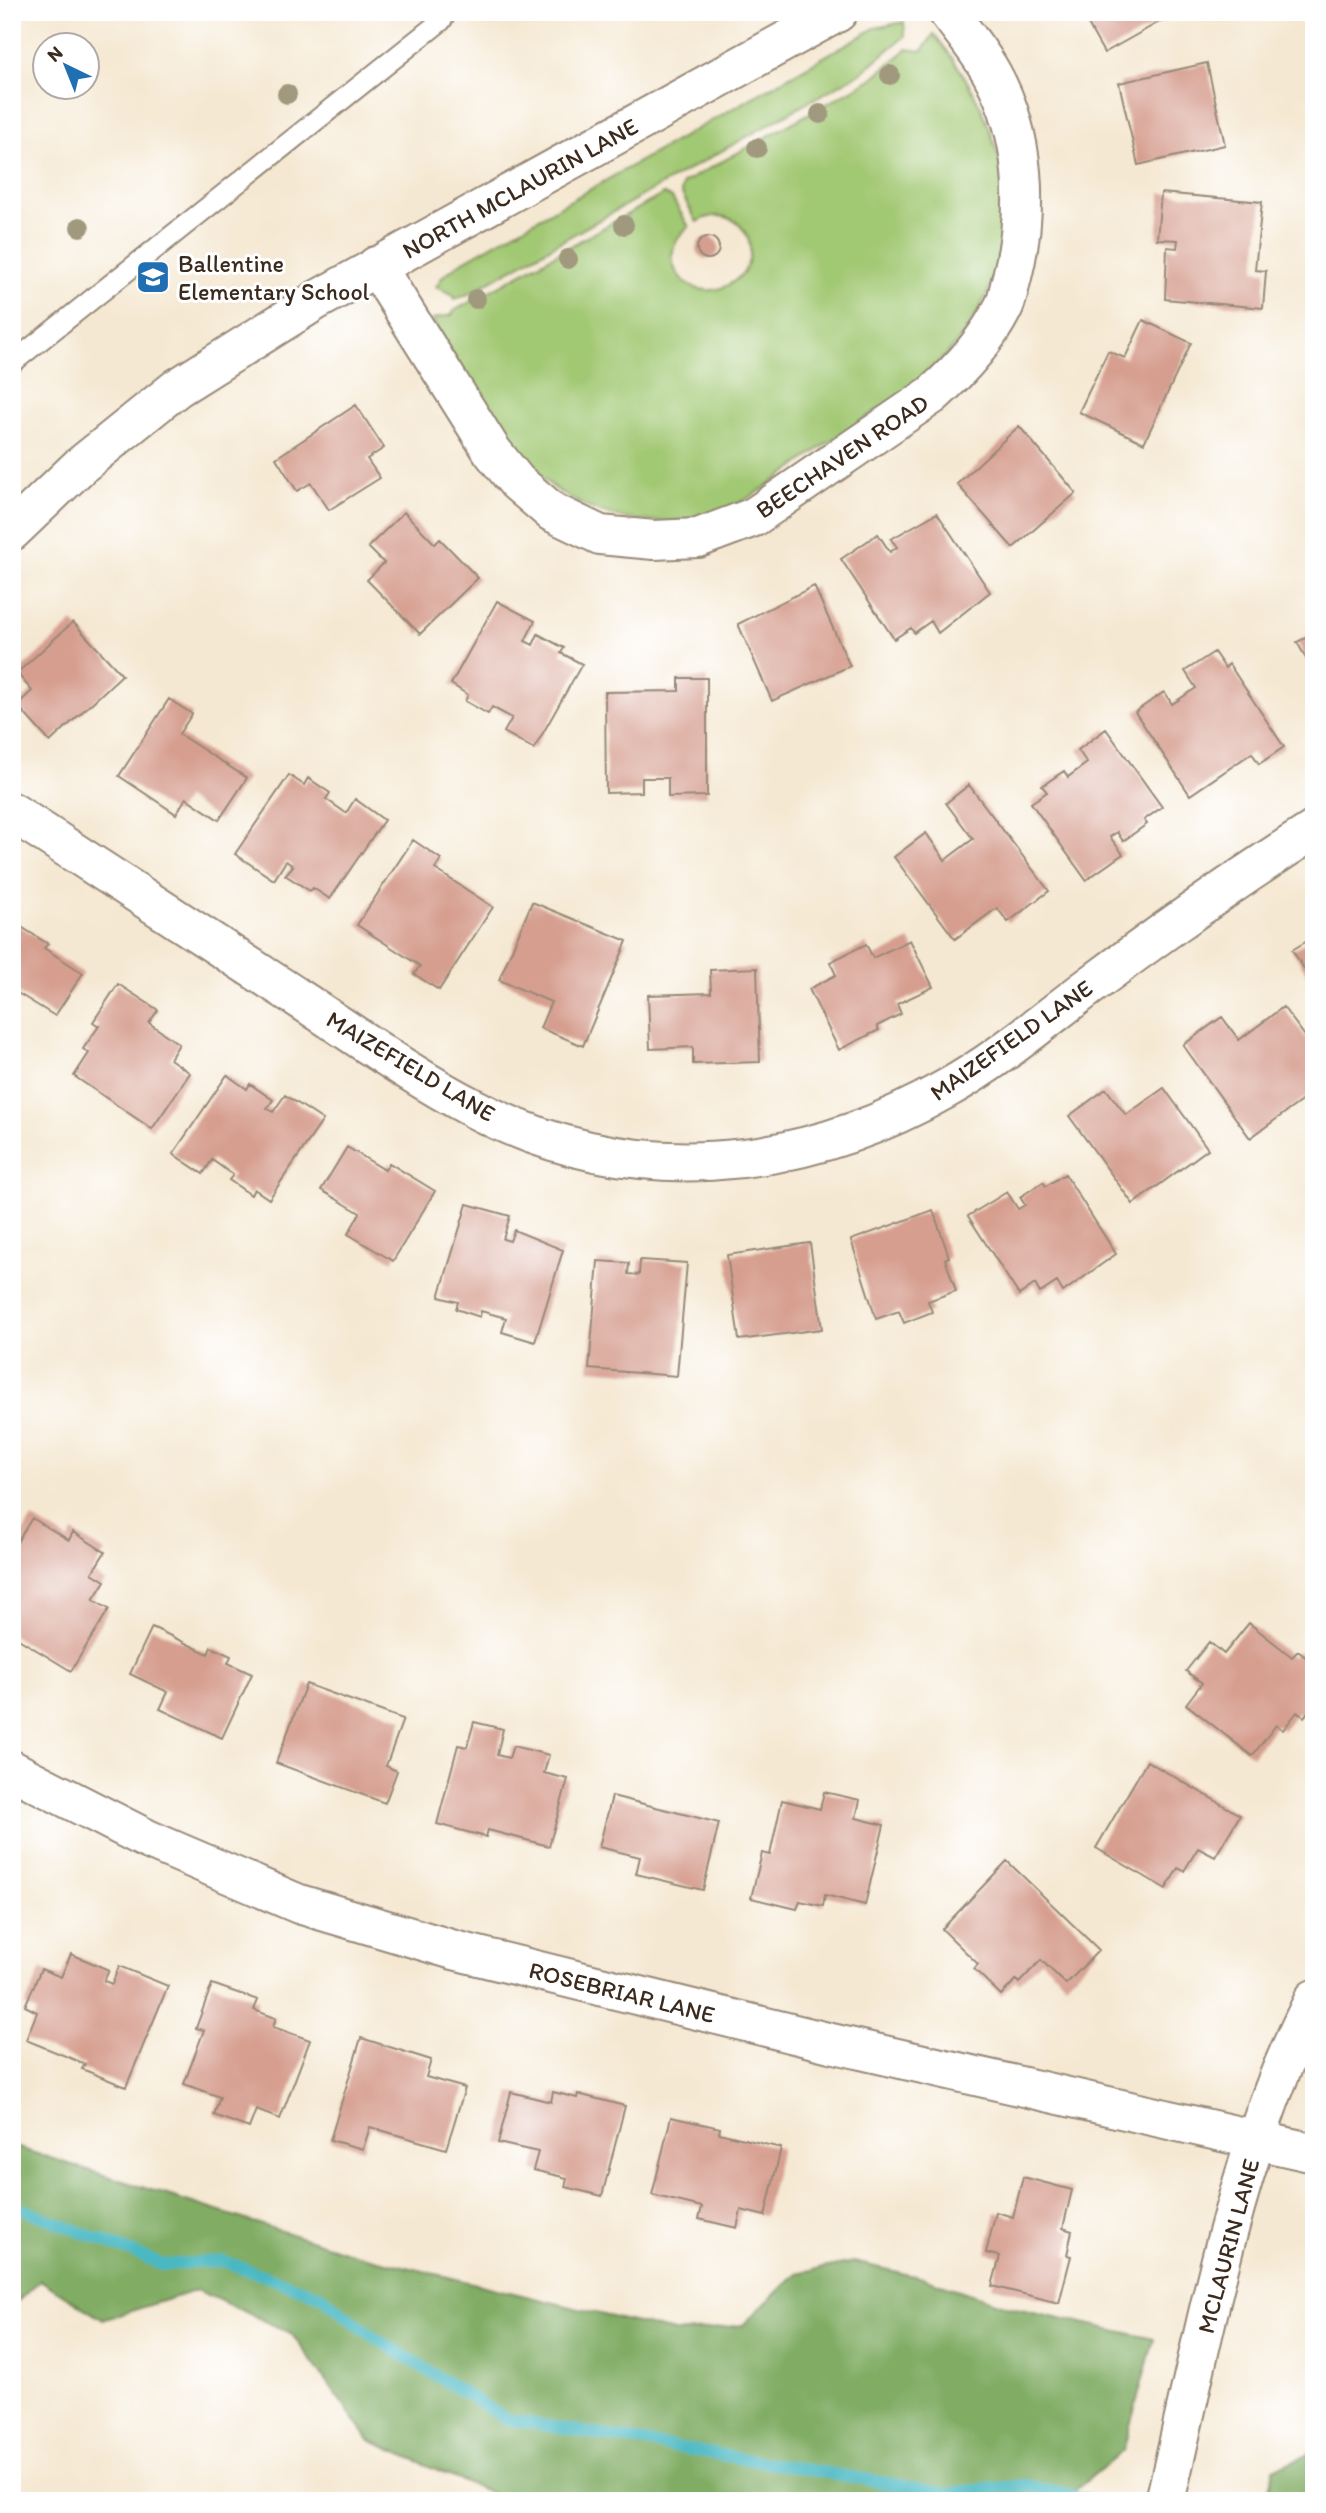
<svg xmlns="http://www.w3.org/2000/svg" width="1326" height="2513" viewBox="0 0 1326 2513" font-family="Itim,sans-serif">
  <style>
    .green { fill: #a1c872; stroke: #6e7948; stroke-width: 2 }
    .forest { fill: #80ac64; stroke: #5e6b41; stroke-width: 2 }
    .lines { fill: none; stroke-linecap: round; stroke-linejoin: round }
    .stream { stroke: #49b8c2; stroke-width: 12 }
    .building { fill: #d69e8f }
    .lane-casing { stroke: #988978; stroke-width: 23 }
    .street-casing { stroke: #988978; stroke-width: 42 }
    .lane { stroke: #fff; stroke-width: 19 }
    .street { stroke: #fff; stroke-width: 38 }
    .tree { fill: #a0997d }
    .labels { text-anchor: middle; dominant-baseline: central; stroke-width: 6; stroke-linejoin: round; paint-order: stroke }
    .street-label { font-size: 24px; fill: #3b2a1e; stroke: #fff }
    .poi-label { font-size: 24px; fill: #3b2a1e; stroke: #fff; text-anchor: start }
  </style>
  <rect width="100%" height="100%" fill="#fff"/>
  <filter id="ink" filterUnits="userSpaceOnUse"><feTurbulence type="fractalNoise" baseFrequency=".0143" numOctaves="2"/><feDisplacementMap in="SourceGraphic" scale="14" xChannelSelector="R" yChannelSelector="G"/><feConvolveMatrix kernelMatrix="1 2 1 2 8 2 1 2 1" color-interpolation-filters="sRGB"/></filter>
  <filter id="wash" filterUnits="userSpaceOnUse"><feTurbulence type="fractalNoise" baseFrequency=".00686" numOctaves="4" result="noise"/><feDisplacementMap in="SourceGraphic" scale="28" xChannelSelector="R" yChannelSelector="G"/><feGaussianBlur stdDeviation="1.57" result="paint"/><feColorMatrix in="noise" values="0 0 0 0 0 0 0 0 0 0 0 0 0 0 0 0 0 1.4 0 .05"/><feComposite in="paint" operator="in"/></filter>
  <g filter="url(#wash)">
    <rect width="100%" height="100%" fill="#f5e8d2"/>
    <path class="green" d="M904,22L905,36L862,72L464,296L454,299V295L436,287L442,277L460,263L875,28Z
      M934,34C1014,131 1037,255 946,355C914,390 870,414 832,440C803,460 775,483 745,500C692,530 620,528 568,497C507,460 473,386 436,328L433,319L452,315L454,311L664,194L672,198L689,227C647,260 693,310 733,282C771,256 740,197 697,222L681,192L683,183L870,80L907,49L922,51Z"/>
    <path class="forest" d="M12,2146L354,2254L678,2333L743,2325L797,2273L854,2262L923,2278L1007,2306L1154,2339L1123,2451L1062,2501H509L369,2440L291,2333L197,2290L103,2320L40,2280L12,2307Z
      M1314,2452V2501H1266L1274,2469Z"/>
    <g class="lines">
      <path class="stream" d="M12,2205L164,2265L223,2261L321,2296L372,2336L506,2419L947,2493L1026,2485L1091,2501"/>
    </g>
    <g id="blocks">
      <path class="building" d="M1085,12H1177L1104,53L1082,14Z
        M1207,63L1225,145L1138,165L1119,83Z
        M1161,193L1262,202L1255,270L1266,271L1263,308L1165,299L1167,247L1177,248L1178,240L1157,239Z
        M697 248a11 11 0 1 1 22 0a11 11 0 1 1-22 0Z
        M1143,320L1191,343L1144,443L1079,412L1108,351L1125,358Z
        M356,405L384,448L367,459L380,478L329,510L311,483L297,491L276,458Z
        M1019,426L1076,493L1013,548L957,484Z
        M404,512L435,544L440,539L478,578L420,634L367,580L384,563L368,547Z
        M937,513L990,592L938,633L931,621L914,633L911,628L894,639L841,559L878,534L890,552L897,547L891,539Z
        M814,586L850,666L772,701L738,624Z
        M497,601L535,621L525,641L533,645L538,634L564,648L561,653L582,664L534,749L504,732L512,718L492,707L488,714L465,701L468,695L451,684Z
        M73,622L122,675L50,742L17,705L32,691L17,673Z
        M1314,634V673L1297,642Z
        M1214,652L1225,668L1229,664L1284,747L1259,764L1252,753L1190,795L1135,712L1164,692L1172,704L1196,688L1185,671Z
        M679,678H707V796L668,797V778H642V792L606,793L605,692L679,691Z
        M169,699L192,714L179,734L247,778L219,820L186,798L176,814L119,776Z
        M1106,729L1162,807L1144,820L1147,824L1123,841L1117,832L1110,837L1123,854L1086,880L1031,803L1047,792L1042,786L1064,771L1068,777L1087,763L1078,750Z
        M289,775L304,785L308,778L330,793L326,799L346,813L355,799L384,820L330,899L313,888L310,891L285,875L293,866L286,861L274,880L235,854Z
        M969,785L1049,891L1008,922L997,908L955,939L894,857L926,833L945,860L973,839L946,803Z
        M413,840L441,859L435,869L493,907L439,990L414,974L420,966L357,925Z
        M532,902L627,941L583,1046L540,1028L551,1002L499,980Z
        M12,921L48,944L44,948L83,973L55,1016L16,992L12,998Z
        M1314,937V984L1292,950Z
        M910,940L933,987L897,1004L901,1014L877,1026L879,1030L839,1050L809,989L836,975L830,962L866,944L873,958Z
        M757,968L760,1062L693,1064V1047L650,1049L648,995L711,993L710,970Z
        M118,984L158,1010L149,1023L179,1044L170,1059L190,1073L152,1129L74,1076L89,1053L83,1049L99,1026L93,1022Z
        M1283,1007L1314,1048V1092L1250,1138L1183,1045L1222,1017L1239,1040Z
        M227,1075L247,1089L250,1084L273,1100L267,1108L273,1112L285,1095L323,1120L269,1199L254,1189L251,1195L229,1180L233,1175L212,1160L203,1174L173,1154Z
        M1164,1088L1208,1149L1133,1204L1069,1116L1106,1089L1126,1115Z
        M347,1147L385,1170L389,1163L435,1191L393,1261L348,1234L360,1213L321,1190Z
        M1065,1174L1116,1254L1063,1292L1057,1282L1040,1293L1035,1284L1019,1295L968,1216L1007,1192L1018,1209L1025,1205L1020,1197L1043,1182L1046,1186Z
        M467,1204L510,1216L503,1239L510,1241L514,1230L563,1250L535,1342L502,1332L506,1318L481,1311L480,1317L456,1309L458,1302L439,1297Z
        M933,1210L949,1257L945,1259L956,1291L928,1301L932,1312L904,1323L899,1311L876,1319L851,1240Z
        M810,1243L822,1329L739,1340L727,1255Z
        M640,1260L687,1263L677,1376L589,1369L598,1261L629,1263L628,1274L639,1275Z
        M32,1518L69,1540L73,1532L105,1552L92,1573L105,1581L93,1600L109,1609L71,1671L12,1635V1550Z
        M1249,1623L1292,1657L1298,1651L1314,1664V1705L1304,1717L1297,1712L1283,1730L1276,1725L1252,1756L1186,1704L1202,1683L1186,1671L1209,1642L1224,1654Z
        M152,1627L208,1654L211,1647L231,1656L228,1663L252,1674L222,1738L160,1709L168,1692L130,1674Z
        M306,1684L403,1719L386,1766L397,1771L385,1803L276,1763Z
        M474,1722L503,1729L497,1755L509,1758L513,1746L549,1755L544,1773L568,1779L549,1846L488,1830L486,1837L437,1824L458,1745L467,1747Z
        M1147,1761L1240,1815L1215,1857L1198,1848L1184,1871L1178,1868L1166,1889L1096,1848Z
        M824,1792L860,1800L856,1818L884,1825L865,1905L825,1895L823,1906L800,1901L797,1909L751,1898L762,1853L770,1855L782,1800L820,1809Z
        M612,1796L719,1823L703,1890L636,1874L640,1857L599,1847Z
        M1007,1861L1099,1950L1066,1984L1041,1960L1019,1983L1016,1980L1001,1995L974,1969L978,1964L942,1929Z
        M12,1907L20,1910L12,1928Z
        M71,1954L109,1970L104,1981L112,1984L119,1966L168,1986L126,2087L82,2069L85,2064L26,2040L37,2012L25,2006L41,1969L61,1977Z
        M212,1984L258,2000L254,2010L276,2018L273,2027L310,2040L280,2119L256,2110L249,2128L214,2115L220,2097L184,2084L204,2030L196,2028Z
        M361,2038L431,2060L426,2077L465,2088L446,2149L370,2127L363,2149L330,2140Z
        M511,2092L551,2102L553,2092L577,2098L578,2094L625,2106L602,2196L565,2187L567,2178L533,2170L538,2152L498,2143Z
        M671,2117L720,2128L719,2133L781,2148L765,2216L741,2210L737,2228L699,2219L702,2207L652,2195Z
        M1023,2177L1072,2190L1063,2228L1072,2231L1067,2255L1071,2256L1059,2303L992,2286L1000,2256L986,2253L996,2212L1013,2217Z"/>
    </g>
  </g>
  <g filter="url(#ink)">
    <use href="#blocks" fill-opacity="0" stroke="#988978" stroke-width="2"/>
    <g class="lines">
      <g class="lane-casing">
        <path id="lane" d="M12,363L441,21L447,12"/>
      </g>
      <g class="street-casing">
        <path id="street" d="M376,266L492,451L517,482L552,512L600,535L654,540L698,538L754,517L932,395C960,370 986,342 1003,308C1008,299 1009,287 1012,277C1029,210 1026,135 992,74C980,52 963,32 948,12
          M12,531L80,466L177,388L317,300L838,12
          M12,812C107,874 201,935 295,996C354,1034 411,1076 473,1108C628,1189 797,1174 946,1089C995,1062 1041,1023 1086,989C1161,933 1235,880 1314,830
          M12,1770L147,1839L299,1904L454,1950L831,2043L1314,2153
          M1165,2501C1199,2359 1225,2211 1279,2076C1289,2050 1302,2024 1314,1999"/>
      </g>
      <use href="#lane" class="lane"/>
      <use href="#street" class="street"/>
    </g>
    <g class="tree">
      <circle cx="890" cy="75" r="10"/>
      <circle cx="287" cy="94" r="10"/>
      <circle cx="820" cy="114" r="10"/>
      <circle cx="757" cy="148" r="10"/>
      <circle cx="624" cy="225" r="10"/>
      <circle cx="80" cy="227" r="10"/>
      <circle cx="568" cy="259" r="10"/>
      <circle cx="476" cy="299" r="10"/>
    </g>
  </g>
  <defs>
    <g id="school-square" transform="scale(1.75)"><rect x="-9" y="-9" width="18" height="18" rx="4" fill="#1f6fb2" stroke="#fff"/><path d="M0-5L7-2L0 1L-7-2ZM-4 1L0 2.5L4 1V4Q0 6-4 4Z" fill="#fff"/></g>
  </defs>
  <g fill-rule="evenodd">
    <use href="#school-square" x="153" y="277"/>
  </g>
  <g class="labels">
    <g class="street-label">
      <text transform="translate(520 188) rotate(-29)">NORTH MCLAURIN LANE</text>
      <text transform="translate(842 456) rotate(-34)">BEECHAVEN ROAD</text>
      <text transform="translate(1011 1040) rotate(-35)">MAIZEFIELD LANE</text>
      <text transform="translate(411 1066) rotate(31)">MAIZEFIELD LANE</text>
      <text transform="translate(622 1992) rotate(14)">ROSEBRIAR LANE</text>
      <text transform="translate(1228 2246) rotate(-75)">MCLAURIN LANE</text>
    </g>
    <g class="poi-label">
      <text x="178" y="263">Ballentine<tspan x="178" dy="28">Elementary School</tspan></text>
    </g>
  </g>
  <rect width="1326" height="2513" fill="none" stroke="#fff" stroke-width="42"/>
  <g transform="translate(66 66) rotate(317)"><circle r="33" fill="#ffffff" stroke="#b1aaa5" stroke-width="2"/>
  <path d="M0-5L12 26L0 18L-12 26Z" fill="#1f6fb2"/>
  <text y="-10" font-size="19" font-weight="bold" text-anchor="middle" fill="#3b2a1e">N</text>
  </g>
</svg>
